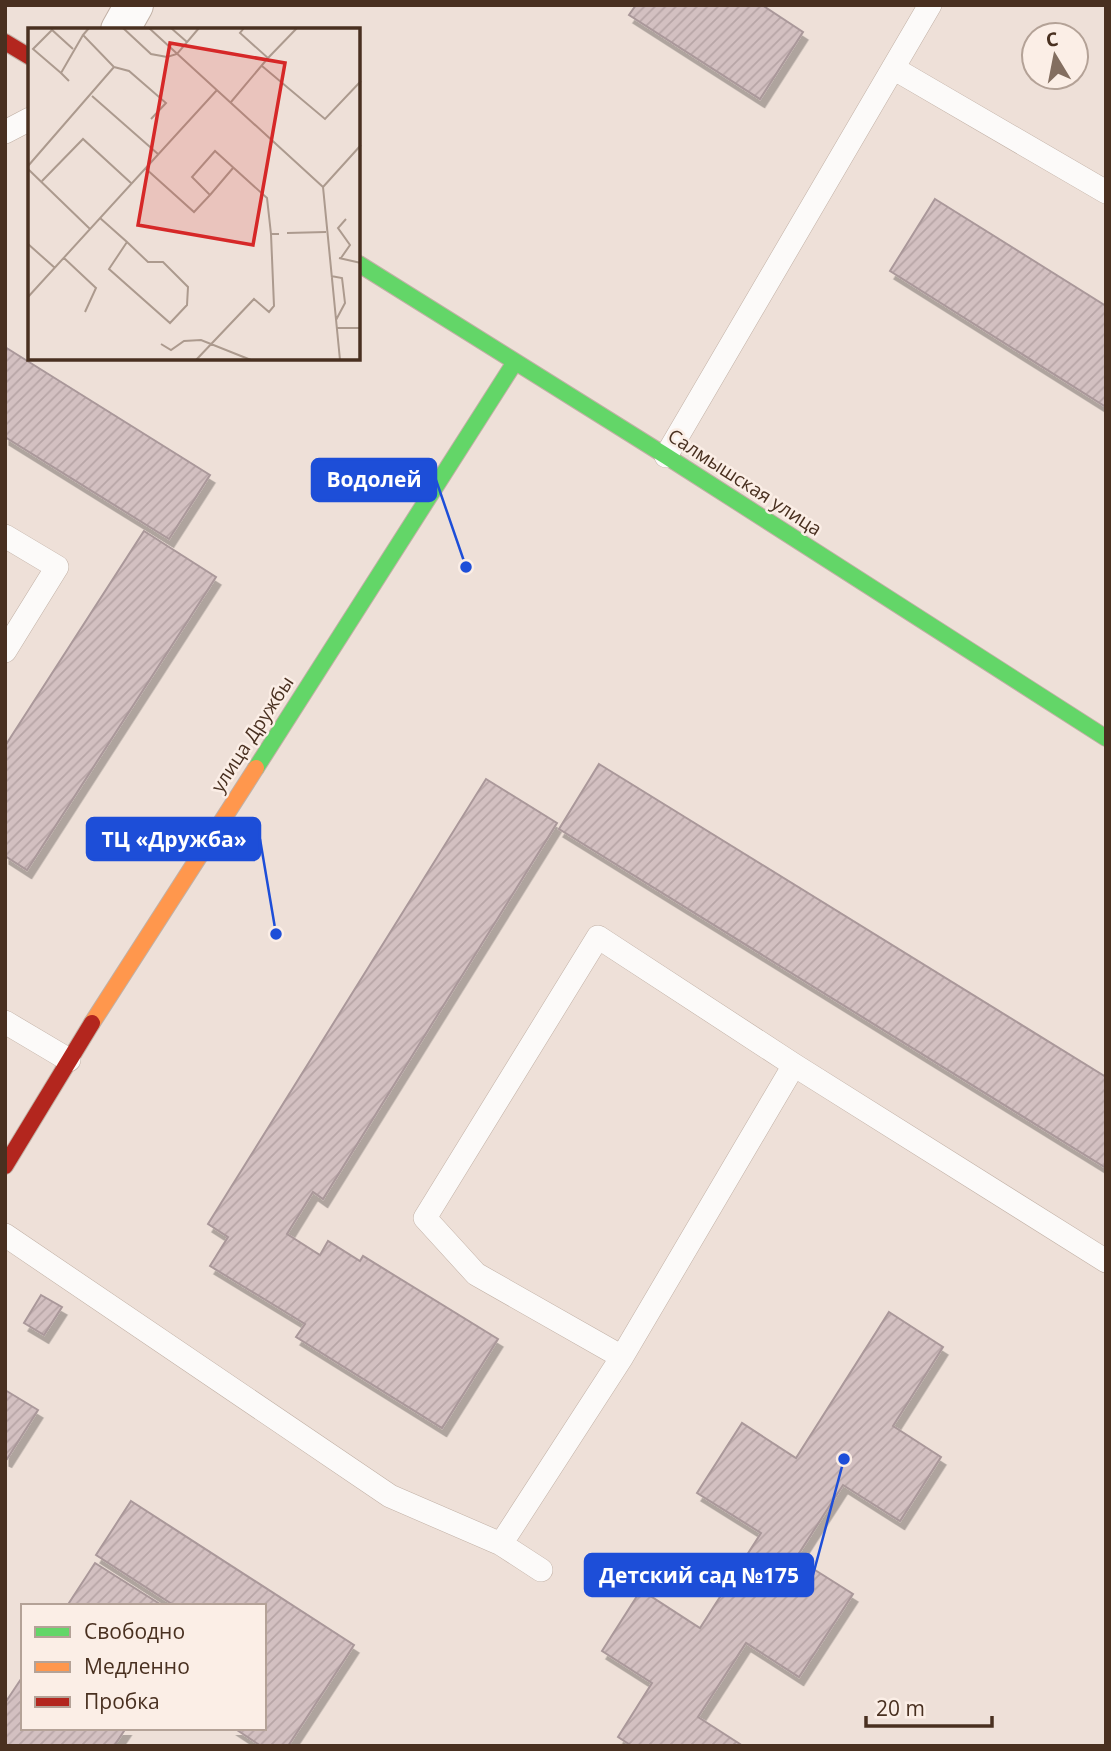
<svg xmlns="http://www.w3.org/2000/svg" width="1111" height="1751" viewBox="0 0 1111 1751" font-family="'Open Sans',sans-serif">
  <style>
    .building { fill: url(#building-hatch); stroke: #aa989a; stroke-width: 2; filter: url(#shadow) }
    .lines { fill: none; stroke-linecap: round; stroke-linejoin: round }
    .lane-casing { stroke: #c1b0a5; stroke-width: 24 }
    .street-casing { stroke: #c1b0a5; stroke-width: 40 }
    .fast-casing { stroke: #c1b0a5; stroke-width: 18 }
    .slow-casing { stroke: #c1b0a5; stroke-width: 18 }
    .jam-casing { stroke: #c1b0a5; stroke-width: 18 }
    .lane { stroke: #fcfaf9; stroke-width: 23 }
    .street { stroke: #fcfaf9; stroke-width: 38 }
    .fast { stroke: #63d668; stroke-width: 16 }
    .slow { stroke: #ff974d; stroke-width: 16 }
    .jam { stroke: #b3261e; stroke-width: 16 }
    .labels { text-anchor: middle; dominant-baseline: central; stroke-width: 5; stroke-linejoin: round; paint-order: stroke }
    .street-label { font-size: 19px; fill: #493020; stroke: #fbeee6 }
    .inset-road { fill: none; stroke: #ac9a8e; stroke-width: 2 }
    .view { fill: #d62828; fill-opacity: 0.15; stroke: #d62828; stroke-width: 3.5 }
    .inset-edge { fill: none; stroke: #493020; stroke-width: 3.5 }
    .leader { fill: none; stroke: #1d4ed8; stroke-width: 2.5 }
    .callout-dot { fill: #1d4ed8; stroke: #fbeee6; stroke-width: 2.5 }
    .callout { fill: #1d4ed8; stroke: #1d4ed8; stroke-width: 2.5 }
    .callout-label { font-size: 21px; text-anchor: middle; font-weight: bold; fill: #fff }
  </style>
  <defs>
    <pattern id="building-hatch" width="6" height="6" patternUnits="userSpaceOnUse" patternTransform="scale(1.75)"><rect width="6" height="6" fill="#d3c0c1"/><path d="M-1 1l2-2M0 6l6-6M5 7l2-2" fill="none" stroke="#b7a5a6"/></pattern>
    <filter id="shadow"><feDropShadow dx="4.5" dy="8" stdDeviation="0" flood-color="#0004"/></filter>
  </defs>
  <rect width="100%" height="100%" fill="#eee0d8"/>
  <path class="building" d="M636,5H762L803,32L760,99L629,15Z
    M935,199L1106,306V407L890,271Z
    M5,347L210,475L169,539L5,437Z
    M144,531L216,577L27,870L5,856V746Z
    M599,764L1106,1077V1168L559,829Z
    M486,779L557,823L323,1199L313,1192L287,1234L320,1255L328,1241L360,1261L363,1256L498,1339L442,1428L296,1337L305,1324L210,1266L228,1237L208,1224Z
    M41,1295L62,1307L44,1335L24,1323Z
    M889,1312L943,1347L893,1426L941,1457L900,1521L843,1485L796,1558L853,1594L799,1677L746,1643L698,1717L743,1746H632L618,1737L652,1683L602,1651L641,1590L700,1628L761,1533L697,1493L742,1423L796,1458Z
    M5,1390L38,1410L7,1459L5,1458Z
    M131,1501L354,1645L288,1746H261L234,1728H264V1606H175L96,1555Z
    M95,1563L163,1606H67Z
    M23,1676V1728H126L114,1746H5V1703Z"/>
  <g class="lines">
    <g class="lane-casing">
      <path id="lane" d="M893,68L1106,192
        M5,132L30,119
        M666,456L930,5
        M5,536L57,567L5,651
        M5,1022L69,1060
        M5,1235L390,1496L501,1544L622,1357L476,1274L425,1218L598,937L794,1065L1106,1261
        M622,1357L794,1065
        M501,1544L541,1570"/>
    </g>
    <g class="street-casing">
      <path id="street" d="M120,30L134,5"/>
    </g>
    <g class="fast-casing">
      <path id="fast" d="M359,264L666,456L1106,738
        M256,768L515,362"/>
    </g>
    <g class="slow-casing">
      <path id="slow" d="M92,1023L256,768"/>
    </g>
    <g class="jam-casing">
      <path id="jam" d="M5,42L30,57
        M5,1166L92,1023"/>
    </g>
    <use href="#lane" class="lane"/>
    <use href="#street" class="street"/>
    <use href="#fast" class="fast"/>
    <use href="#slow" class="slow"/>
    <use href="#jam" class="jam"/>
  </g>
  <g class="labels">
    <g class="street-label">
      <text transform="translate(745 482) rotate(33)">Салмышская улица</text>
      <text transform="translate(252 734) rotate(-57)">улица Дружбы</text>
    </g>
  </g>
  <g transform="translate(28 28)">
    <rect width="332" height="332" fill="#eee0d8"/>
    <path class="inset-road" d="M95,0L123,26L139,29L149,26L171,0M121,0L295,159L312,332M143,0L159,14M240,30L269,0M234,38L297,91L333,53M86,39L101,43L138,75L123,91M33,45L5,21L24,2L45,21M41,53L33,45L55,7M64,68L130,126M203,74L240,30L212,5L216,0M0,138L86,39L55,7L61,0M117,140L166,184L182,167L164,149L187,123L239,170L243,206H251M0,141L62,201M14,153L55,111L103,155M295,159L333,117M182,167L205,140M72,190L99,214L81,241L142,295L159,277L160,259L135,234H120L99,214M259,205L298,204M0,216L27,240M36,230L68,260L57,284M311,230L333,235M313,230L322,217L310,200L318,191M303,248L314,250L317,275L308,292M0,269L189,62M308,300H333M133,316L143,322L156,313L173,312L223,332M168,332L226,271L241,284L246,278L243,206"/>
    <path class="view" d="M142,15L257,35L225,217L110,197Z"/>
    <rect width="332" height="332" class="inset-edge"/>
  </g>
  <path class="leader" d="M466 567L436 480M276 934L260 839M844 1459L813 1575"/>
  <g class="callout-dot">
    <circle cx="466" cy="567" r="7"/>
    <circle cx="276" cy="934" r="7"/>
    <circle cx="844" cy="1459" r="7"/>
  </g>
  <g class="callout">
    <rect x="312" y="459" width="124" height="42" rx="7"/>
    <rect x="87" y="818" width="173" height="42" rx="7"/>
    <rect x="585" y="1554" width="228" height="42" rx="7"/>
  </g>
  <g class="callout-label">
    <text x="374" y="487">Водолей</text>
    <text x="174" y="847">ТЦ «Дружба»</text>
    <text x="699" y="1583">Детский сад №175</text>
  </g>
  <rect width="1111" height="1751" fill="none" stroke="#493020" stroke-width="14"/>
  <rect x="21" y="1604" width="245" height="126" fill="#fbeee6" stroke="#b4a297" stroke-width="2"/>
  <rect x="35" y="1627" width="35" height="10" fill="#63d668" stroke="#b4a297" stroke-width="2"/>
  <text x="84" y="1639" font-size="21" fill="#493020">Свободно</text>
  <rect x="35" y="1662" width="35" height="10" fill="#ff974d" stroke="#b4a297" stroke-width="2"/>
  <text x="84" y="1674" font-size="21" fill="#493020">Медленно</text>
  <rect x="35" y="1697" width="35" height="10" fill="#b3261e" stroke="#b4a297" stroke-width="2"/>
  <text x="84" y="1709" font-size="21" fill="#493020">Пробка</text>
  <g transform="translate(1055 56) rotate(350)"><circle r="33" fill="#fbeee6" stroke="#b4a297" stroke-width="2"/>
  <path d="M0-5L12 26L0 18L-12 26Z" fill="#836e60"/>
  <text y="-10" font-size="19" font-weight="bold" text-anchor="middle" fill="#493020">С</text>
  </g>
  <path d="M866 1716v10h126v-10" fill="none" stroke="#493020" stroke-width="3.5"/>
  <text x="876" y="1716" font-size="21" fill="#493020" stroke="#fbeee6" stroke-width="5" paint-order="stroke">20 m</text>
</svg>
